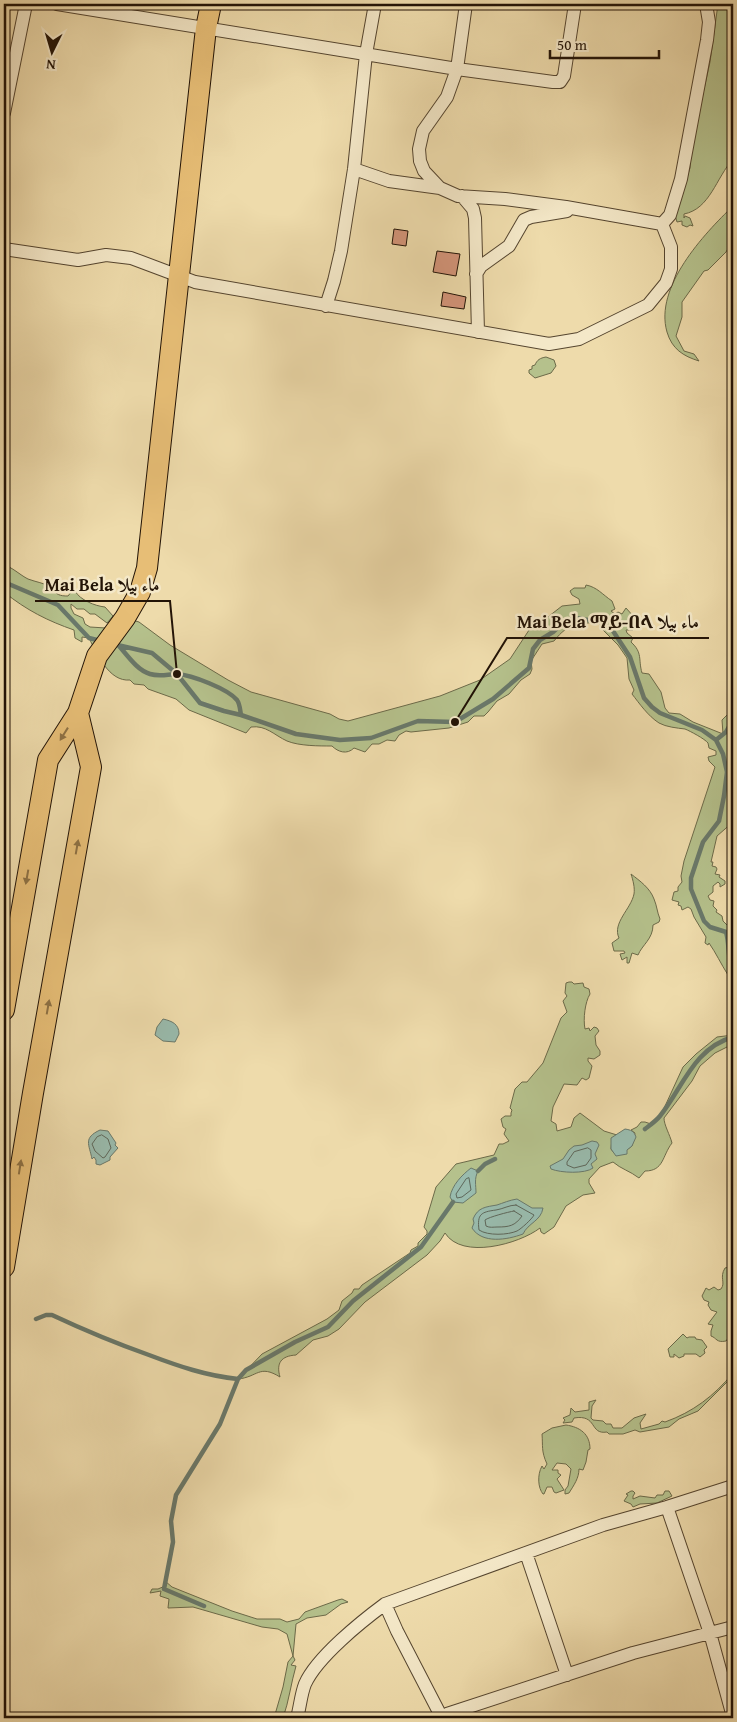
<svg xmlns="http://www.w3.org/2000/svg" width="737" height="1722" viewBox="0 0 737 1722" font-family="'Gentium Book Plus',Amiri,'Noto Serif Ethiopic',serif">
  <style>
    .green { fill: #b5c18c; stroke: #6c6a49 }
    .water { fill: #99bbad; stroke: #69786a }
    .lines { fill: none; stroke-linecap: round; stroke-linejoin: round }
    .shore { stroke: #5e675a; stroke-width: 1 }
    .stream { stroke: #69786a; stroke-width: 4.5 }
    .building { fill: #d39479; stroke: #221306 }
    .minor-casing { stroke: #55452f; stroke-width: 14 }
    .primary-casing { stroke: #221306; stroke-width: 22 }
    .minor { stroke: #f4e8c8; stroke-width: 12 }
    .primary { stroke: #e7be76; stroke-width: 20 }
    .oneway { fill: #8e7144 }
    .leader { fill: none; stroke: #221306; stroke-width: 2 }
    .callout-dot { fill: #221306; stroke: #f4e8c8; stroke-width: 2 }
    .callout-label { font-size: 18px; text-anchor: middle; font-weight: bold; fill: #221306; stroke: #f4e8c8; stroke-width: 5; stroke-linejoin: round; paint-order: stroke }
  </style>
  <rect width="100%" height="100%" fill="#eedbab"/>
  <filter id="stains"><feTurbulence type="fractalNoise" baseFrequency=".004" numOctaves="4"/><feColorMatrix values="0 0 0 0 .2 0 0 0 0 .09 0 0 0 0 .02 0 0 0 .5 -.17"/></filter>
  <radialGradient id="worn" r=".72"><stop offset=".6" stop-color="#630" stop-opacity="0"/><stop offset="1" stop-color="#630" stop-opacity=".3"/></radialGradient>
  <path class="green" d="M718,4H733V159C716,178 710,209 684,214V218L685,216L690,218L693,226L690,225L687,227L682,225V221L677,222L675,215L690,168L691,148L710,62Z
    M733,206V240L726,252L708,270L704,271L682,302V317L676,336L684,351L694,354L699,361C683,356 672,349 667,332C654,287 704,234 733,206Z
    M546,357L554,360L556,366L551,373L535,378L529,373V370L532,369V366L535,365C537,360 540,358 546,357Z
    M4,565C12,567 20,575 28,579C36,582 44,583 51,587C56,595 60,596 68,596L72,591H75C80,600 95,606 105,607L113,616L107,623L95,614H90L84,609H77L71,604V608L74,614L83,618L85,624L90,627L106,628L125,618L139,622L170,645L228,680L251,692L330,714L339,719L348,721L440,696L480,680L510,659L533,624L544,620L562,606L580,604L579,599L572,595L570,591L574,588H585L586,585C597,587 603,595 612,601L615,609L611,611L615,614L618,612L622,614L626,608L634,617L632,620L635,622L633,630H626L627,633L633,638L631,642C643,653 638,659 642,673L649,674L661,692L665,708L669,713L680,714L693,722L723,734L722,720L729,713L733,699V822L717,836L711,862H713L712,866L716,867L717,869L715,874L720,875L719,877L725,881V884L720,887V884L718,882L713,886V892L708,896L710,900L714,901L713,906L717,910L716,912L722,916L723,921L733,931V971L729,968L730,972L728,975C721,964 716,953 709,943L708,945L705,943L706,937L694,917L691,909L688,907L682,910L681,906L678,905L679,902L672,900L674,892L678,891V887L682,882L681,876L684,861L715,767L709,761L708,757L716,755V751L709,748L708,743C705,739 690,731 685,729C677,728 666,727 659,723C648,716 639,703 632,694L634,690L629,679L627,658L618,645L601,628L600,622C578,624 569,622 554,641L542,644L531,661L532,669L530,674L521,680L509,694L497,701L488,712L484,716H474L468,722L449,728L411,732L406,731L399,735L395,741L387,740L379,744H372L365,752L354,748C347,755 338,752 332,746C319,746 299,746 287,741C274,735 266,725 251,727L246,733L189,710L176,699L148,689L144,685L134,684L130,680C109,682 97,654 89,638L82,637V642L75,638L74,630C48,621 26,610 4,592Z
    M631,874C640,881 650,888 654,899C657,906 657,912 660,919L659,922L653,925C653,939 642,945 638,955L632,953L629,963H627V957L622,960L620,954L625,953L624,951H614L612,943L619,938C612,923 631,909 634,894C635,888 633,880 631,874Z
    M569,982H572L574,984L583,983L584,987L589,989L590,994C585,1002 583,1019 585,1029L589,1028L590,1031L594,1027L597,1028L599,1031L595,1036L596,1045L600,1051V1055L594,1059L588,1058V1061L592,1066L589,1078L586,1080L582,1078L577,1085L564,1084L553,1107L551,1121L556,1124L557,1131L571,1127L574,1118L580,1113L604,1131L617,1135L612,1138L611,1149L614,1153L621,1154L632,1146L635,1133L631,1130L637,1127L641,1122H645L651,1124L660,1117L683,1067L696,1054L717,1037L733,1035V1044L715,1053L700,1066L692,1081L664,1118C664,1125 670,1135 672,1143C662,1156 664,1171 645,1171L639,1178C630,1171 621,1169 613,1162L600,1167L589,1179V1183L595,1193L583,1195L566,1206L554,1227L544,1234L541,1232L540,1228C519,1244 462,1260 445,1233L440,1241L427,1255L365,1302L339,1329L328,1336L313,1340L296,1355C281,1356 276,1363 280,1377C259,1364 258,1377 238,1379L262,1354L327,1319L339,1310L342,1301L352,1293L354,1289H359L362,1285L410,1253L411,1250L418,1246V1243L427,1234V1231L424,1227L436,1187L456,1164L494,1155L499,1144H503L509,1141L504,1134L506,1129L503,1127L501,1119L505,1116H511V1113L512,1110L510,1108L515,1089L522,1082H527L543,1063L561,1018L567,1012L563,1001L567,996L565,993L566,983Z
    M733,1266L732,1338L729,1337L726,1341C716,1343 717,1338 711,1336V1331L713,1325L708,1324L717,1312L711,1310L708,1305L709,1302L704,1300L702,1296L706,1288L709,1290L714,1287L718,1290L721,1289C726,1282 719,1278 725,1268Z
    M683,1334L687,1338L689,1337H695L696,1339L702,1340L707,1347L704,1350L705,1353L700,1357L696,1354H684V1356L679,1358L674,1354V1357H670L668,1349Z
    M733,1373V1376L698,1411L679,1419L669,1427L640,1432L635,1430L623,1434H609L607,1432C589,1435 598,1414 574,1418L572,1422L563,1423L565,1420L563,1418L570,1415L571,1408L575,1412L589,1410V1402L596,1400L592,1406L591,1418L593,1420L603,1421L606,1424H611L613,1428H622L634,1418L646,1414L640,1423L641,1429L659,1424L662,1421L665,1422C693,1412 714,1396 733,1373Z
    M566,1425C580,1427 590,1434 590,1449L588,1450L586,1462L583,1470L579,1469C579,1478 574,1485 569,1493L565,1494V1490L568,1486L571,1469L566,1464L557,1463L552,1470H558V1473L561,1475L557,1479L564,1490L556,1493L554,1492L552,1487H547L544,1494H543C538,1488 537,1475 542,1466L544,1469L547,1464C541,1451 543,1446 542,1434L552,1428Z
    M631,1491H633L635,1493L633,1496V1499L640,1496L655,1498L657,1495H663L665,1491H669L672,1496L657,1503L640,1504L633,1507L631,1504L624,1501L628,1495L626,1494Z
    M165,1581L172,1587L232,1611L257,1619H280L287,1622L299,1619L305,1612L338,1600L342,1599L348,1602L341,1604L326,1615L307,1618L296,1624L293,1656L295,1660L291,1665L296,1666C291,1683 289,1701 283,1718H274L283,1687L288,1662L293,1656L287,1634L278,1629L262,1627L193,1607L168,1608L169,1599L160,1596L161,1591L150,1593L152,1589H158L165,1586Z"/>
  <path class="water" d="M163,1019C172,1021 179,1024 179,1034L175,1042L163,1041L155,1035L157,1027Z
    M625,1129C631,1130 634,1131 636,1137L632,1146L627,1150V1154L616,1156L611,1149V1138Z
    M100,1130L108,1131L116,1143L115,1145L118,1148L110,1157V1160L100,1165L96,1164V1160L94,1157L92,1159C89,1144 83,1138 100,1130Z
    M592,1141L597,1142L599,1145L595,1154L597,1159L591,1164L593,1168C585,1174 561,1173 551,1169L550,1166L563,1159L569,1150L574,1146L582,1145Z
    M471,1168L478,1171C474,1179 476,1185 476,1193L463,1203L453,1202L450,1197C452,1185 462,1175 471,1168Z
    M517,1199L532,1208H543C541,1221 528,1223 523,1234C507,1240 482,1244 472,1228L474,1223L473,1219C478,1207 486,1207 497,1205C503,1203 510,1200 517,1199Z"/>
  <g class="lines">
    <path class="shore" d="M102,1135L108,1139L111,1148L105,1157L103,1158L95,1151L92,1144L97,1137Z
      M588,1148L591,1150V1158L586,1165L574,1168L567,1165V1162L574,1152Z
      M469,1178L471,1190L462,1197L457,1198L456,1194L466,1179Z
      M516,1205L534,1215C532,1219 521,1229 517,1231C508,1235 488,1236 479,1230C477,1214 481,1212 496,1210C503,1209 509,1205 516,1205Z
      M514,1211L522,1216C515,1226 509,1227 497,1227C493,1227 490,1228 486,1226L485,1220C489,1217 508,1212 514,1211Z"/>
    <path class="stream" d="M4,582L58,605L89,638L101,641
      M113,644L152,653L177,674L200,703L224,711L241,715L296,734L340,740L371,738L418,721L455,722L493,699L529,668L533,649L540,640L553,632L565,621L576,618L600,622L613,631L630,657L644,698L652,707L660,713L702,730L716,740L723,754L727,772L724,796L719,821L703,842L691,878V889L704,921L710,927L726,932C730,945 727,959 733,971
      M119,646C128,656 137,670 150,674C160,677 168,674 177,674C192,675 228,689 237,700C240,704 240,710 241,715
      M716,740L726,732L733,720
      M645,1129C650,1125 656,1121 660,1116C683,1087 694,1048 733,1037
      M478,1171L485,1164L495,1159
      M36,1319L46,1315H52C84,1330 115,1343 149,1355C178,1366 207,1376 238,1379
      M204,1606L164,1589L173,1542L171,1521L176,1495L220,1424L238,1379L246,1370L295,1342L328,1327L353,1301L421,1247L453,1202"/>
  </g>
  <path class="building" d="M394,229L408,231L406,246L392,244Z
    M437,251L460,254L456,276L433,272Z
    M443,292L466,297L464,309L441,306Z"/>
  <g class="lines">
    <g class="minor-casing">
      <path id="minor" d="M57,4L457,69L553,82H560L564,76L575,4
        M4,113L26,4
        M354,169L389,181L440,188L458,196L505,199L566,207L662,224
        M440,188L424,171L420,161L419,149L423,131L447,97L457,69L466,4
        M462,196L473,209L475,218L478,332
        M4,249L78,260L106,255L131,258L195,282L549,344L579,339L648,305L666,283L671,269V247L662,224L670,215L681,179L707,40L709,22L706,4
        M476,274L481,266L509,246L524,220L531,217L567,211
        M326,306L334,281L341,251L354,169L366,54L375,4
        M667,1507L710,1633L733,1717
        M526,1553L567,1675
        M385,1604L397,1631L441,1716
        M297,1718C300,1707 301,1694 305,1684C317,1657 362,1621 385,1604L603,1525L667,1507L733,1486
        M439,1718L447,1714L633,1653L733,1627"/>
    </g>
    <g class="primary-casing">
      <path id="primary" d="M78,713L97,656L125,618L140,592L147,568L206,28L211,4
        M4,1010L48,760L78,713L91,767L33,1093L4,1267"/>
    </g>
    <use href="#minor" class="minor"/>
    <use href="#primary" class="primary"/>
  </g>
  <defs><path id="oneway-solid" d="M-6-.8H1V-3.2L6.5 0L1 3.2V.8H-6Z" transform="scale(1.25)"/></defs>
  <g class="oneway">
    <use href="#oneway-solid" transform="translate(64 734) rotate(122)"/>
    <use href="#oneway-solid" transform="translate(77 847) rotate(-80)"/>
    <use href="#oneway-solid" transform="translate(27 877) rotate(100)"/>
    <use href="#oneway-solid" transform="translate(48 1007) rotate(-80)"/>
    <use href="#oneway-solid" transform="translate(20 1167) rotate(-81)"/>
  </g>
  <path class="leader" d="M177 674L170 601H35M455 722L507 638H709"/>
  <g class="callout-dot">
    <circle cx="177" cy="674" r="5"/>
    <circle cx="455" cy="722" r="5"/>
  </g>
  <g class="callout-label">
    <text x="102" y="591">Mai Bela ماء بيلا</text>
    <text x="608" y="628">Mai Bela ማይ-በላ ماء بيلا</text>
  </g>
  <rect width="737" height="1722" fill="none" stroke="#eedbab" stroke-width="20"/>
  <rect x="5" y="5" width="727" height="1712" fill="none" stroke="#221306" stroke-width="2.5"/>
  <rect x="10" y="10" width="717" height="1702" fill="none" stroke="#221306"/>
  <g transform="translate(52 52) rotate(185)" stroke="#f4e8c8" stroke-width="4" paint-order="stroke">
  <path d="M0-4L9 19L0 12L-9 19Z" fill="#221306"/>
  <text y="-8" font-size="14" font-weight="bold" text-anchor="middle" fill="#221306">N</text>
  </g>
  <path d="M550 50v8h109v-8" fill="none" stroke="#221306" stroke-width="2.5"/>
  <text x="557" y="50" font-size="15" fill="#221306" stroke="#f4e8c8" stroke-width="4" paint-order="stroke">50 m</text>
  <rect width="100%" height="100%" filter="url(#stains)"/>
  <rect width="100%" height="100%" fill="url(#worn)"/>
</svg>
